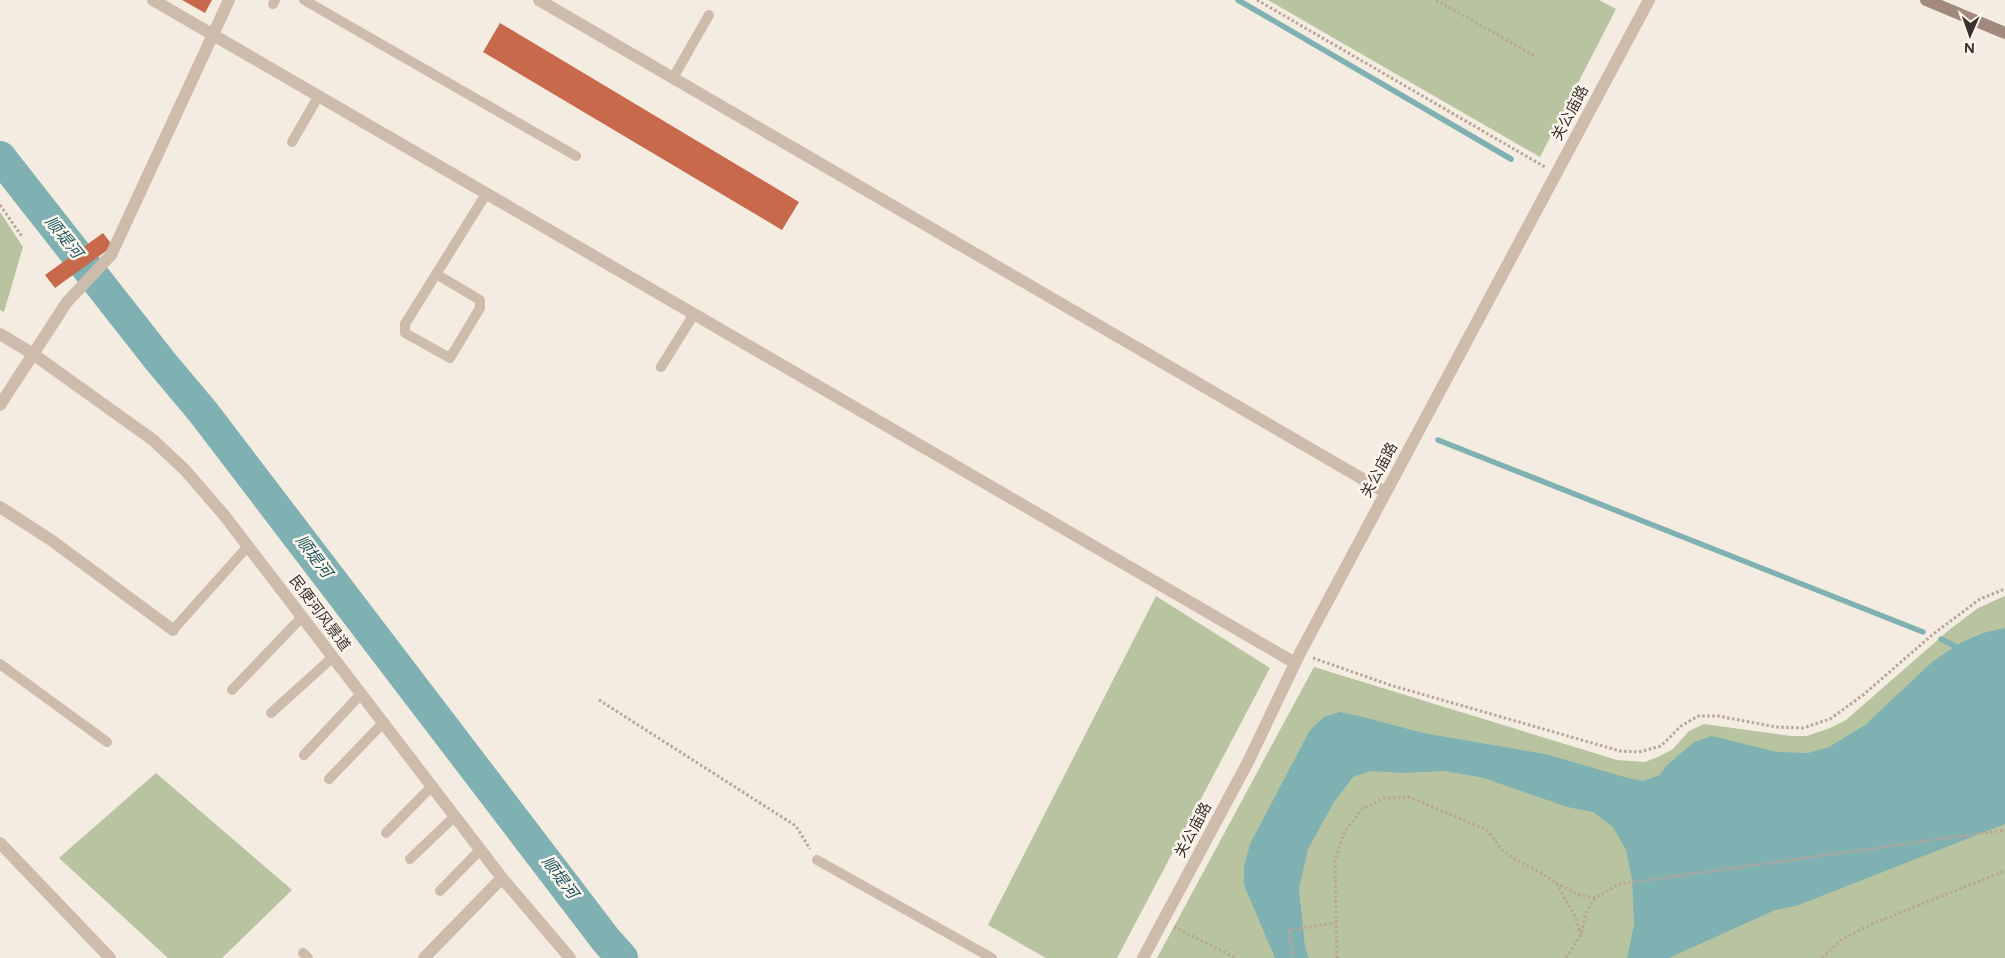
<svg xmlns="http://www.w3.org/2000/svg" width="2005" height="958" viewBox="0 0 2005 958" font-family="Figtree,'Noto Sans SC',sans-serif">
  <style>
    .green { fill: #b8c4a0 }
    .water { fill: #7fb0b2 }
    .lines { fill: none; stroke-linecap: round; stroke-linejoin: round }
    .stream { stroke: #7fb0b2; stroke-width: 5.5 }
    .river { stroke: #7fb0b2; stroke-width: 32 }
    .building { fill: #c8694b }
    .path { stroke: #b9a596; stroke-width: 3; stroke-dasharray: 2.5 2.5; stroke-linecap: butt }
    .lane { stroke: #cdbbac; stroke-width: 10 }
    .street { stroke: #cdbbac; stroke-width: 12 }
    .secondary { stroke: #a18a7d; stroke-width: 12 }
    .labels { text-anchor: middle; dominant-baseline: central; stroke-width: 5; stroke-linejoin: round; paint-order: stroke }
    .street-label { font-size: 15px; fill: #3b302b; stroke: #fbf5ee }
    .water-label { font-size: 16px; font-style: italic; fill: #1f5a5e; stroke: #fbf5ee }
  </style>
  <rect width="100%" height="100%" fill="#f4ebe1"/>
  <path class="green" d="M1268,0H1599L1616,9L1540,157Z
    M0,212L23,247L4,312L0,310Z
    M1156,596L1270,668L1117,958H1046L988,925Z
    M2005,596V958H1157L1314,667L1617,760L1645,762L1660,756L1673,749L1689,731L1704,724L1791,736H1807L1830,728L1846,720L1949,630L1978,608Z
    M156,773L292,890L222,958H168L59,858Z"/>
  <path class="water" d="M2005,628V824L1796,906L1775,910L1669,958H1627L1634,925L1632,879L1626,850L1613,827L1593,812L1567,807L1484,778L1445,771L1401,773L1371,771L1353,777L1334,802L1308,849L1299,889L1305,947L1309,958H1275L1244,885V867L1250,844L1310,730L1324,717L1339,712L1359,716L1423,733L1545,754L1628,778L1643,781L1660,775L1666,766L1694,742L1712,736L1777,752L1808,753L1829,747L1865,725L1932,662L1960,643L1983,633Z"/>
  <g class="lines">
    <path class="stream" d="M1238,0L1511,159
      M1438,440L1923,632
      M1941,639L1955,646"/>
    <path class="river" d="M0,157L161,362L203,412L606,940L622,958"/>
  </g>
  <path class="building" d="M182,0H212L205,13Z
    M500,23L799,202L782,230L483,52Z
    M103,233L113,246L55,288L45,275Z"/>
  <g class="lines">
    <path class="path" d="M1257,0L1545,167
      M1436,0L1535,56
      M0,205L23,238
      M1313,658L1390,685L1620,751L1639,752L1661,746L1681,726L1698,716H1718L1776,727L1803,728L1830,719L1863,695L1932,635L1980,599L2005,589
      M599,700L796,826L810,849
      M1556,883L1579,895L1595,898
      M1174,927L1236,958
      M1292,958H1293L1289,930L1335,923
      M1337,958L1335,861L1344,833L1362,809L1384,798L1409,797L1487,830L1501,849L1514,859L1540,872L1555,882L1574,914L1581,934
      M1566,958L1581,935L1586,913L1595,898L1619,884L2005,830
      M1822,958L1841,940L1874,923L2005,871"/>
    <path class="lane" d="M304,0L576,156
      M273,4L275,0
      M673,78L709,15
      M292,142L318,97
      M436,274L480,300V308L450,358L405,333V324L486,194
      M661,367L694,314
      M173,630L248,546
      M0,664L107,742
      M232,690L302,617
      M271,713L333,657
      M304,755L361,694
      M329,779L383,723
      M386,833L432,786
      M410,859L455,816
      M817,860L992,958
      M440,891L480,850
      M303,953L308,958"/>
    <path class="street" d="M153,0L1295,663
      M539,0L1385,492
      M0,334L33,354L153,440L185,470L224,515L502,878L570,958
      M0,405L67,302L111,255L229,0
      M0,507L51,540L173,630
      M0,843L110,958
      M424,958L502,878
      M1143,958L1248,762L1300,653L1649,0"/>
    <path class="secondary" d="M1926,0L2005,33"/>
  </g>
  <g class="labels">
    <g class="street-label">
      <text transform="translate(1570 113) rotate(-62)">关公庙路</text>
      <text transform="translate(1379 470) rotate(-62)">关公庙路</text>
      <text transform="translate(320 613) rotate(53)">民便河风景道</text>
      <text transform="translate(1193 830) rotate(-62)">关公庙路</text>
    </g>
    <g class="water-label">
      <text transform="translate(64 237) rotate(51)">顺堤河</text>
      <text transform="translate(314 556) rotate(53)">顺堤河</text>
      <text transform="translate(560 877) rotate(53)">顺堤河</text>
    </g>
  </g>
  <g transform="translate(1970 35) rotate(182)" stroke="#fbf5ee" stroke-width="4" paint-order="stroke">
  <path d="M0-4L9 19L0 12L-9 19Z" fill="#3b302b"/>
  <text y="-8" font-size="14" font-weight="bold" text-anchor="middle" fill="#3b302b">N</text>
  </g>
</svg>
